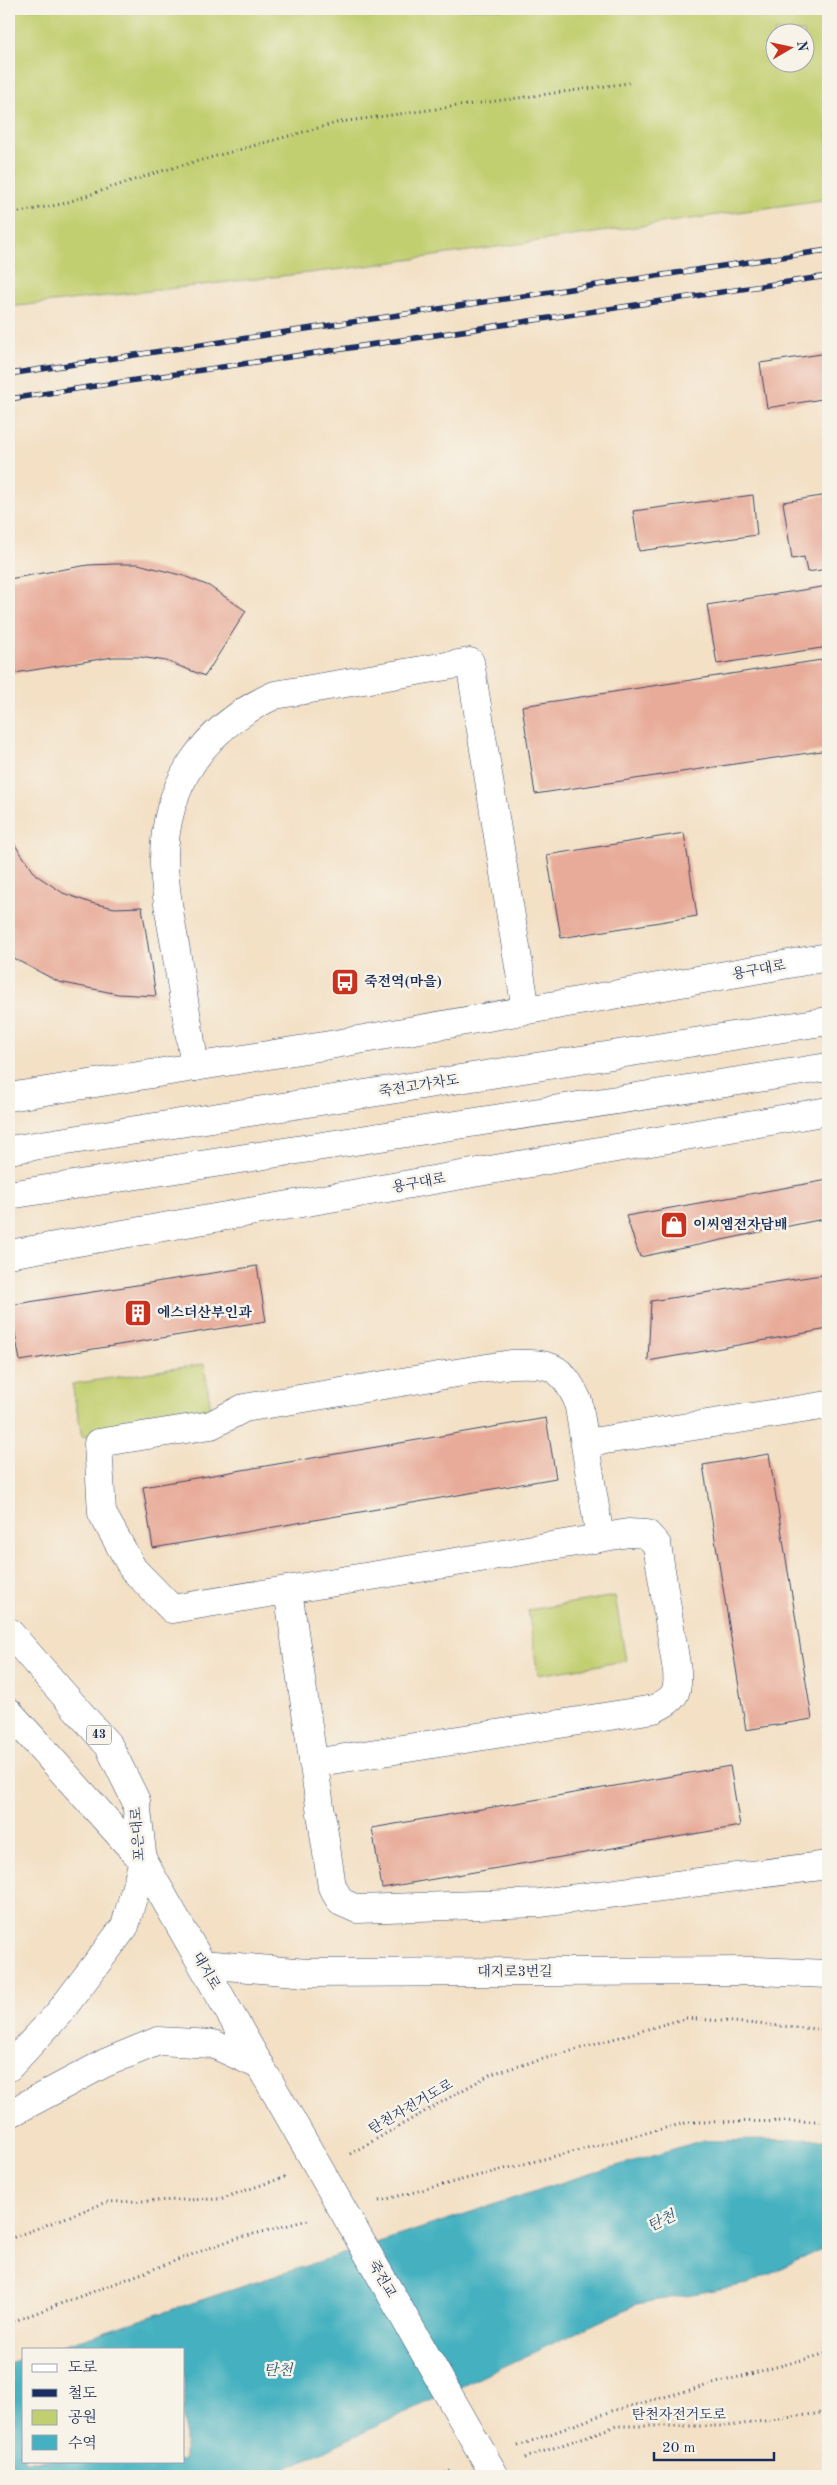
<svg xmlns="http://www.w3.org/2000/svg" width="837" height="2485" viewBox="0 0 837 2485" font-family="'Old Standard TT','Noto Serif KR',serif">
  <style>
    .green { fill: #c2cf71; stroke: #6e7f68; fill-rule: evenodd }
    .water { fill: #44b1c0; stroke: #30708f }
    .building { fill: #e8ab99 }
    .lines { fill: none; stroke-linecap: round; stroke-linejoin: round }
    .minor-casing { stroke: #3b4a6d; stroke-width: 29 }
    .major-casing { stroke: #3b4a6d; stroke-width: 29 }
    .highway-casing { stroke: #3b4a6d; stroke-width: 29 }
    .path { stroke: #3b4a6d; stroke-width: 3; stroke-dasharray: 1 4; stroke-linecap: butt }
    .minor { stroke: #fff; stroke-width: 28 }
    .major { stroke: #fff; stroke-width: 28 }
    .highway { stroke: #fff; stroke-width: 28 }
    .rail-casing { stroke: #1b2f5e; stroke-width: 5.5 }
    .rail { stroke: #f7f3e8; stroke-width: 4; stroke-dasharray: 11; stroke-linecap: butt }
    .minor-bridge-casing { stroke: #3b4a6d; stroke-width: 29; stroke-linecap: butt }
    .minor-bridge { stroke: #fff; stroke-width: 28 }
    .labels { text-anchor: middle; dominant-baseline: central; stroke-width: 5; stroke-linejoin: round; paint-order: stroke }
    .shield { fill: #f7f3e8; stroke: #5d6a87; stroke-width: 1 }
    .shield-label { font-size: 12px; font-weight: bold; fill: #1b2f5e }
    .street-label { font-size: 14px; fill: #1b2f5e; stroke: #f7f3e8 }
    .poi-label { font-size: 14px; font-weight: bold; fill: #1b2f5e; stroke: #f7f3e8; text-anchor: start }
    .water-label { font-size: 15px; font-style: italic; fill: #27567b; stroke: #f7f3e8 }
  </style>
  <rect width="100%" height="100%" fill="#f7f3e8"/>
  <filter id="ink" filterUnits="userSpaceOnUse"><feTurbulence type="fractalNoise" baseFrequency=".02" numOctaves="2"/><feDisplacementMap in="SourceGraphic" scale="10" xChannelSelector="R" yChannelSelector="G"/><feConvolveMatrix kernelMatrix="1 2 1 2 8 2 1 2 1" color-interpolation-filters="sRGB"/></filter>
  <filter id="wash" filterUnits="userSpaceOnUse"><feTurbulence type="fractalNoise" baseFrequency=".0096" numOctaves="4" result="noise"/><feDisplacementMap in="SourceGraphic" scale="20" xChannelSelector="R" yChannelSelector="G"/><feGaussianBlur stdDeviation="1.12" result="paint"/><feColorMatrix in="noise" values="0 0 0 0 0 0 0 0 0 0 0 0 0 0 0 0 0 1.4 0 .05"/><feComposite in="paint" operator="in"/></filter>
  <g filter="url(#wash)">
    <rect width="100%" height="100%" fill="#f3e0c5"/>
    <path class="green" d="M9,9H828V199L352,268L9,307ZM774,32H804V62H774Z
      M204,1364L212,1416L82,1437L72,1384Z
      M615,1596L626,1661L538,1675L528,1610Z"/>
    <path class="water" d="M828,2139V2246L747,2284L637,2304L270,2476H9V2363L24,2358V2461H184V2349H51L560,2183L700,2141Z"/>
    <g id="blocks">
      <path class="building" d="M828,353V398L767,408L760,363Z
        M753,495L757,535L639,551L633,511Z
        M828,495V569L807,572L804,557L792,559L783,502Z
        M115,564H138L184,576L209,586L246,611L205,676L166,661L140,657H113L9,674V579L88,565Z
        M828,586V647L717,664L707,605Z
        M828,659V750L535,794L522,706Z
        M9,831L15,845L36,875L63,893L91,903L115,908L142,907L156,996L118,994L59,982L9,956Z
        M684,833L697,916L561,938L547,855Z
        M828,1180V1218L640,1257L626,1216Z
        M257,1266L266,1321L20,1361L10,1305Z
        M828,1274V1329L648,1361L651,1301Z
        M546,1418L556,1478L153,1548L143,1487Z
        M769,1454L812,1719L746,1730L703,1465Z
        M730,1766L740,1826L382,1888L372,1828Z"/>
    </g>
  </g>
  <g filter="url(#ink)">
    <use href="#blocks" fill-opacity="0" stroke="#3b4a6d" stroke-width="1"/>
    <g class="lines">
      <g class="minor-casing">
        <path id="minor" d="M195,1067C189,1029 182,990 176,951C171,922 165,894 164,864C163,785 204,727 275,695L470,662L526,1010
          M586,1443L828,1405
          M288,1591L332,1887L341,1902L357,1909L540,1903L828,1865
          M9,1712L143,1861L267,2078
          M313,1763L654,1709C674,1699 679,1694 677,1671L657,1545L647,1534L628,1533L600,1538L172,1609L133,1569L102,1513L98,1443L211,1425L244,1408L511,1364C550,1363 561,1364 578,1401L600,1538
          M202,1964L307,1973L756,1971L828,1974"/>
      </g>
      <g class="major-casing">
        <path id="major" d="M9,1097L324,1046L828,957
          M9,1150L828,1021
          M9,1195L828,1067
          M9,1254L828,1111
          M9,1632L109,1746L136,1801L143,1861"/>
      </g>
      <g class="highway-casing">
        <path id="highway" d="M9,2067L59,2013L125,1926L143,1861
          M9,2114L105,2063L158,2041L213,2044L261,2066"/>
      </g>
      <path class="path" d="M9,214L62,204L158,172L340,122L629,83
        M350,2154L491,2074L686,2018L828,2030
        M379,2201L689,2122L828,2121
        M9,2239L107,2202L220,2199L285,2177
        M9,2323L231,2240L308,2220
        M518,2446L612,2411L828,2353
        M525,2458L616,2426H729L828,2412
        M435,2476L451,2471"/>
      <use href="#minor" class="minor"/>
      <use href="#major" class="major"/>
      <use href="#highway" class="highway"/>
      <g class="rail-casing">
        <path id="rail" d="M9,374L828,250
          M9,399L828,276"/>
      </g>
      <use href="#rail" class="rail"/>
      <g class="minor-bridge-casing">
        <path id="minor-bridge" d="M269,2081L495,2476"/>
      </g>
      <use href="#minor-bridge" class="minor-bridge"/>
    </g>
  </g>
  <defs>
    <g id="bus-square" transform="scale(1.4375)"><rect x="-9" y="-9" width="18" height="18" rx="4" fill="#c8321e" stroke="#f7f3e8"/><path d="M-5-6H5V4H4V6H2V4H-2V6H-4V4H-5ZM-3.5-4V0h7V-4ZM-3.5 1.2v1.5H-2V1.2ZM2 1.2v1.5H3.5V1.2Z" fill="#fff"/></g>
    <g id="shop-square" transform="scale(1.4375)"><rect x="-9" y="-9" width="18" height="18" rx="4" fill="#c8321e" stroke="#f7f3e8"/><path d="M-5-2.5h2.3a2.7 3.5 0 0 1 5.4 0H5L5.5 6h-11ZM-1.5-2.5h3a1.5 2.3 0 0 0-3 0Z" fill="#fff"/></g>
    <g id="building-square" transform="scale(1.4375)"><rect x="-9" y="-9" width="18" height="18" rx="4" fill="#c8321e" stroke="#f7f3e8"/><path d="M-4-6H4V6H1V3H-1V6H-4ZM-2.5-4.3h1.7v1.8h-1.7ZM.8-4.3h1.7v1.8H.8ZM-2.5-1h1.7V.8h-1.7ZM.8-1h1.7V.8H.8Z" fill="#fff"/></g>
  </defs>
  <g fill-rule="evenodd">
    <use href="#bus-square" x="345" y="982"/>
    <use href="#shop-square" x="674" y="1225"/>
    <use href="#building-square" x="138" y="1313"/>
  </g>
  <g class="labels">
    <rect class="shield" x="86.5" y="1725.5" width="25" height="19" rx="4"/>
    <g class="shield-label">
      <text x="99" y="1735">43</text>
    </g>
    <g class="street-label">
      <text transform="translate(759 970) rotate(-10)">용구대로</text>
      <text transform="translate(419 1086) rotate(-9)">죽전고가차도</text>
      <text transform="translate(419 1183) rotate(-10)">용구대로</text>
      <text transform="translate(138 1834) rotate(-94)">포은대로</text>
      <text transform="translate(206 1971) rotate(60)">대지로</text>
      <text x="515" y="1972">대지로3번길</text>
      <text transform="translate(411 2107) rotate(-30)">탄천자전거도로</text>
      <text transform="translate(382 2279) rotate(60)">죽전교</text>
      <text x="679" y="2415">탄천자전거도로</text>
    </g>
    <g class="poi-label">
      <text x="364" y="982">죽전역(마을)</text>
      <text x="693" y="1225">이씨엠전자담배</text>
      <text x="157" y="1313">에스더산부인과</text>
    </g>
    <g class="water-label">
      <text transform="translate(662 2222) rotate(-26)">탄천</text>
      <text x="278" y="2371">탄천</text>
    </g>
  </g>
  <rect width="837" height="2485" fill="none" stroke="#f7f3e8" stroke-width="30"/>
  <rect x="22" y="2348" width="162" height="115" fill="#f7f3e8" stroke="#9fa5b1"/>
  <rect x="32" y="2364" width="25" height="8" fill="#ffffff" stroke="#9fa5b1"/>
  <text x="68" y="2372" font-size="15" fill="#1b2f5e">도로</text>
  <rect x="32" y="2389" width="25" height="8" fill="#1b2f5e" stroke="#9fa5b1"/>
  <text x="68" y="2398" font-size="15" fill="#1b2f5e">철도</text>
  <rect x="32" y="2410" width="25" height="15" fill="#c2cf71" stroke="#9fa5b1"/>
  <text x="68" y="2422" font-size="15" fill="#1b2f5e">공원</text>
  <rect x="32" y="2435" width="25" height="15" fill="#44b1c0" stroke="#9fa5b1"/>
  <text x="68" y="2448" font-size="15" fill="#1b2f5e">수역</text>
  <g transform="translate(790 48) rotate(81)"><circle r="24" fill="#f7f3e8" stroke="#9fa5b1"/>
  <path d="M0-4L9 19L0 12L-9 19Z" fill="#c8321e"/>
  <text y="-8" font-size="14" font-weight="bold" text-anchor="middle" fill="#1b2f5e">N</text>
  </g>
  <path d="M654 2452v8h120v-8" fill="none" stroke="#1b2f5e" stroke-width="2.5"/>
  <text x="662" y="2452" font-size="15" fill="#1b2f5e" stroke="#f7f3e8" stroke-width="4" paint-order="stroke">20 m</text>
</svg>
